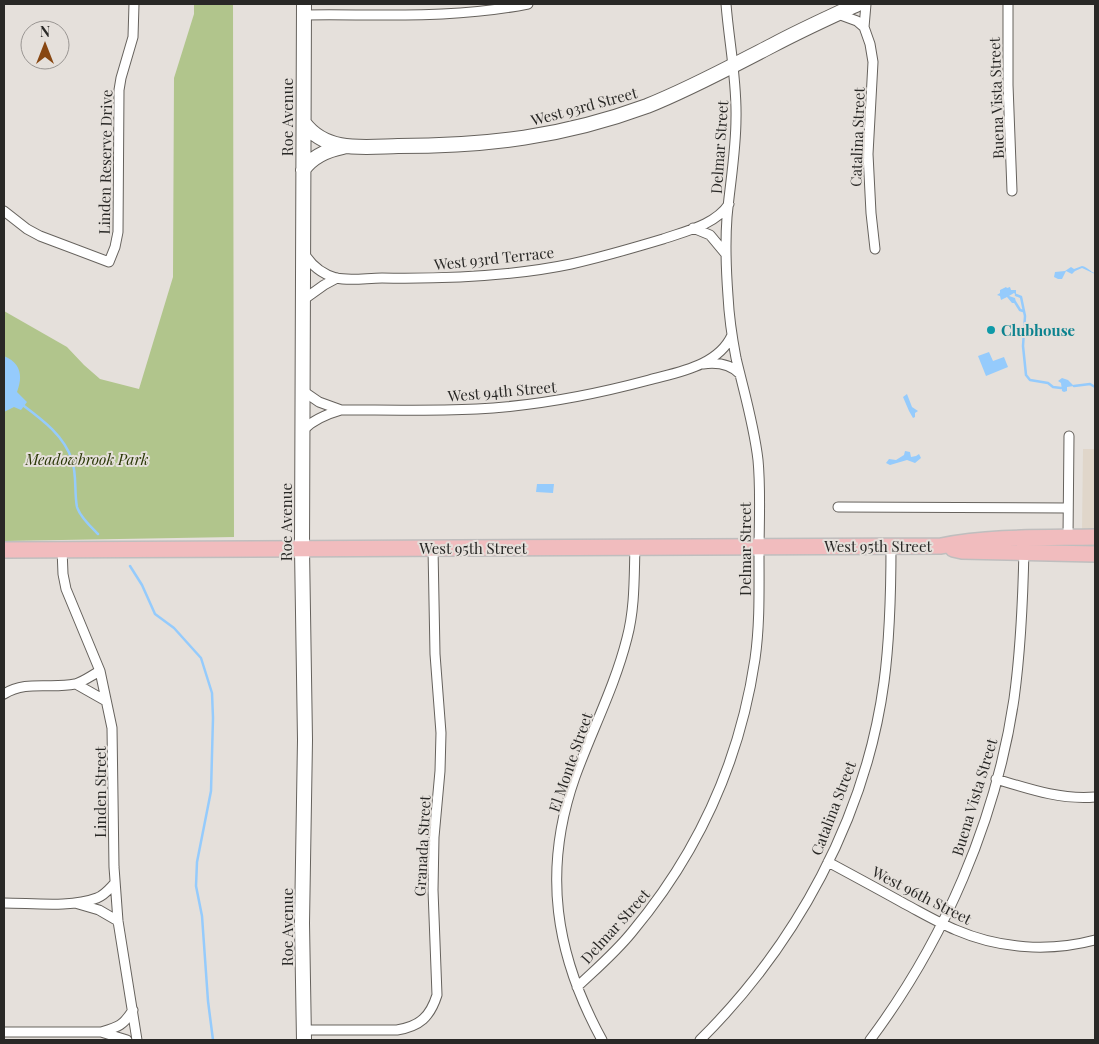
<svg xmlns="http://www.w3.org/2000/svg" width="1099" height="1044" viewBox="0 0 1099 1044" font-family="'Playfair Display',serif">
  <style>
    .built { fill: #e0d6ca }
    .green { fill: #b1c58c }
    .water { fill: #95cbfc }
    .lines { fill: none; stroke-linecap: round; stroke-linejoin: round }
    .stream { stroke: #95cbfc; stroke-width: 2.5 }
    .street-casing { stroke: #66625d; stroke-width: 11 }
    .secondary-casing { stroke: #66625d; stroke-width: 16 }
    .primary-casing { stroke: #bfbebe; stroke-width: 18 }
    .street { stroke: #fff; stroke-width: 9 }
    .secondary { stroke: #fff; stroke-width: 14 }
    .primary { stroke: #f1bcbe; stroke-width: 15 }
    .culture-dot { fill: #0f9aa8; stroke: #e5e0db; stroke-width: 2 }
    .labels { text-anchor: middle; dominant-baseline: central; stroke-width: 4; stroke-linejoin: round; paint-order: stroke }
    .street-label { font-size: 15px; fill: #292826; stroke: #e5e0db }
    .culture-label { font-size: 15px; font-weight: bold; fill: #0d838f; stroke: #e5e0db; text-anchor: start }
    .park-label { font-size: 15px; font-style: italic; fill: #293605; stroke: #e5e0db }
  </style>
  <rect width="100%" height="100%" fill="#e5e0db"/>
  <path class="built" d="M1083,449H1095V531H1082Z"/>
  <path class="green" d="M194,4H233L234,537L4,541V311L67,347L84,365L100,379L139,389L173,277L174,78L194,14Z"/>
  <path class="water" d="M1082,266C1088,267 1090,272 1095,273V274L1082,268L1075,271L1072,274L1066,271L1062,279H1058L1054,277L1055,272L1065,271L1071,267L1074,269Z
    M1006,287L1007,288L1010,287L1011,290H1016V295L1014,293L1009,296L1015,298L1016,302L1014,303H1012L1007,297L1001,300L1000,296L997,295L1000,293V290Z
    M989,352L993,361L1004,357L1008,367L986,376L978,356Z
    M4,356C21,363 23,376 17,392L27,402L21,410L14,407L4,412Z
    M1062,378L1068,380L1074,386L1067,387V391L1064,392L1062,391L1061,383L1058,381Z
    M907,394L912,407L918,411L915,413V417L913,418L909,411L903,397Z
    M905,451L910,452L911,457L916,456L919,454L921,458L915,463L907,460L890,465L886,463L889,459L896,460L904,455Z
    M537,484H554L553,493L536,492Z"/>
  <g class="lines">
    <path class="stream" d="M1016,295L1021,297L1025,316L1023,346L1026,375L1030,380L1048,383L1053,387L1061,388
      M1015,302L1020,310L1023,311
      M1074,386L1090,384L1095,387
      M24,406C44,421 64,436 72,460C77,475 74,492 77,507C80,517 91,527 98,534
      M130,566L142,585L155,614L174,628L201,658L212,693L213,718L211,791L197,862L196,886L202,916L208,1001L213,1040"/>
    <g class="street-casing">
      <path id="street" d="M866,4L864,27L870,44L873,62L868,154L871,213L875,249
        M1008,4V85L1012,191
        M838,14L857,21L864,27
        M304,15C379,14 454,19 528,4
        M4,211L27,229L40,236L109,262L115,247L118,232L119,90L121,78L133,37L134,4
        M693,228L710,235L725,253
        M304,253C311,265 322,274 336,278C350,281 367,278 382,278C445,279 509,277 571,264C602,257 633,248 663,239C686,231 715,225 729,204
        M303,300L324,285L337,278
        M703,364C717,362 730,364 740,374
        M303,391L319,402L341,410
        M303,430C313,420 327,414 341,410C386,410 432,411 477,409C535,406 593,395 649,380C678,372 718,366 732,335
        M838,507L1068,508
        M1068,537L1069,436
        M62,549L63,574L66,589L100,671L112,728L114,867L118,921L137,1040
        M76,684L106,701
        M4,694C26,680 50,689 75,684C83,682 92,675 100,671
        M996,779C1029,789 1061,800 1095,797
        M828,862C854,876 880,890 905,904C922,913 939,923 956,930C1000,949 1050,952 1095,940
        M4,903C32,903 71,908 97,898C105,895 110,888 115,883
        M75,903L99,910L118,921
        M577,987C596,969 616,952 632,932C698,853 740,760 755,659C760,624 759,589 759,554C759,523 761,491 758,460C754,425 744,392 736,358C732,337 729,316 728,296C726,269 725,244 727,217C730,184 736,151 736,118C737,80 729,42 726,4
        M304,1030H397C420,1026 430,1017 437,995L433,890L434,837L440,771L441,733L435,654L433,548
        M4,1032H101L127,1040
        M101,1032C118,1027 123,1026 133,1010
        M602,1040C555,954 542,871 575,777C592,730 615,686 627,638C635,608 634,577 635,547
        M700,1040C796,945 866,817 884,682C890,637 891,592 891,546
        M870,1040C944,941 996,821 1014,699C1021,648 1023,599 1024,548"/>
    </g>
    <g class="secondary-casing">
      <path id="secondary" d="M304,123C326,153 364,147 398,146C487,146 563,137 647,106C690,89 732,66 773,45C801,30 830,17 858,4
        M303,170C312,157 328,150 343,147
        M304,1040L302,923L305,740L302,549L304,4"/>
    </g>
    <g class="primary-casing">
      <path id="primary" d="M953,549L962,551L1095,554
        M4,550L941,546C992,536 1044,538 1095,537"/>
    </g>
    <use href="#street" class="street"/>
    <use href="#secondary" class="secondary"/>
    <use href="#primary" class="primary"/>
  </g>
  <circle class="culture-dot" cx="991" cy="330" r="5"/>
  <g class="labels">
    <g class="street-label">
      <text transform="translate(996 98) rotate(-92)">Buena Vista Street</text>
      <text transform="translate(584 106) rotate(-15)">West 93rd Street</text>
      <text transform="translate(287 117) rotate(-90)">Roe Avenue</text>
      <text transform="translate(857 137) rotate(-88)">Catalina Street</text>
      <text transform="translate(719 147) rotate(-86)">Delmar Street</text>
      <text transform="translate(105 162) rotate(-89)">Linden Reserve Drive</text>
      <text transform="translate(494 258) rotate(-6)">West 93rd Terrace</text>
      <text transform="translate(502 391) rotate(-5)">West 94th Street</text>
      <text transform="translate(286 522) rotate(-90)">Roe Avenue</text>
      <text x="878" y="546">West 95th Street</text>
      <text x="473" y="548">West 95th Street</text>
      <text transform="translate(745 549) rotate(-90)">Delmar Street</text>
      <text transform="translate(570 762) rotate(-71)">El Monte Street</text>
      <text transform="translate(100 792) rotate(-90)">Linden Street</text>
      <text transform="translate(974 797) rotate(-73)">Buena Vista Street</text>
      <text transform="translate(833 808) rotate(-69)">Catalina Street</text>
      <text transform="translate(422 846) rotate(-87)">Granada Street</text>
      <text transform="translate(922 895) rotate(27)">West 96th Street</text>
      <text transform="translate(615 926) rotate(-48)">Delmar Street</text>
      <text transform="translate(287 927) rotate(-90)">Roe Avenue</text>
    </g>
    <g class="culture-label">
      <text x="1001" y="330">Clubhouse</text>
    </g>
    <g class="park-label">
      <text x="87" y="459">Meadowbrook Park</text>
    </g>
  </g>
  <rect width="1099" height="1044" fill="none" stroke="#292826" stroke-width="10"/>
  <g transform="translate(45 45)"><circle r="24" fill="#e5e0db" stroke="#9a9693"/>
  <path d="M0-4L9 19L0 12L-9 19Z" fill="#884712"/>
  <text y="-8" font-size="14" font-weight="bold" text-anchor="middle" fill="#292826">N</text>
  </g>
</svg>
